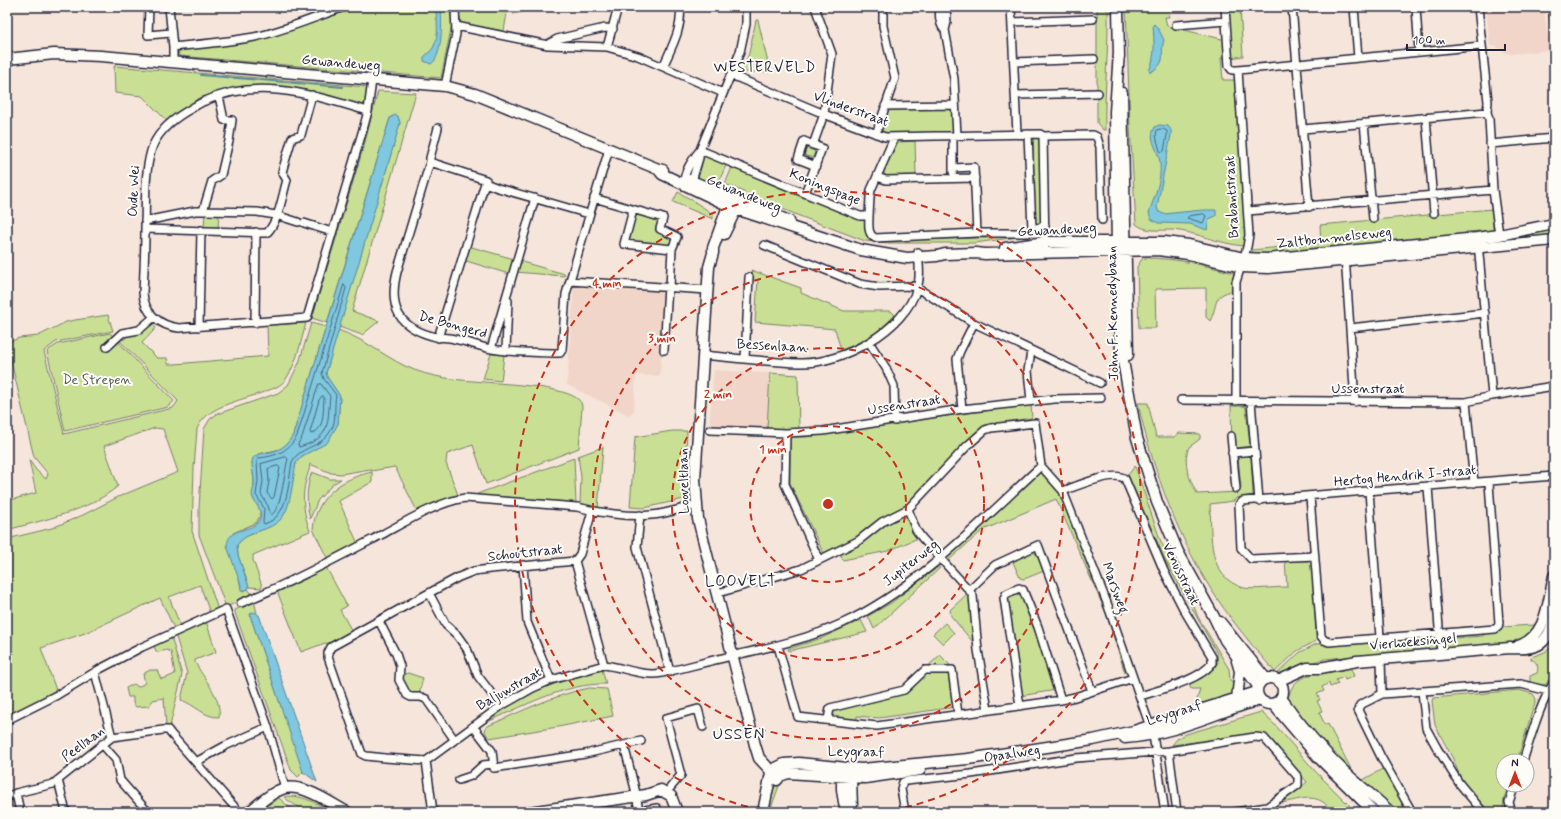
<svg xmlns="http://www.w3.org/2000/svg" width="1561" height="819" viewBox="0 0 1561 819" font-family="Mynerve,sans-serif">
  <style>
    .built { fill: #f1d5c8 }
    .green { fill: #c9df94; stroke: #768068 }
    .water { fill: #7fc8df; stroke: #5a869d }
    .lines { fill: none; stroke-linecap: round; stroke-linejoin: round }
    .shore { stroke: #47647d; stroke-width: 1 }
    .stream { stroke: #5a869d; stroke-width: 2 }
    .street-casing { stroke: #22223b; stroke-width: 10 }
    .secondary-casing { stroke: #22223b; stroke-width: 13 }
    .street { stroke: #fdfcf7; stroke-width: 7 }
    .secondary { stroke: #fdfcf7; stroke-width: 10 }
    .ring { fill: none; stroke: #c8321e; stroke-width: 2; stroke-dasharray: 7 5 }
    .labels { text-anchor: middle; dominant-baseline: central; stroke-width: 4; stroke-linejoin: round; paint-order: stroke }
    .street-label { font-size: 14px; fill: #22223b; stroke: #fdfcf7 }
    .park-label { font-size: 14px; fill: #545b56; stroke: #fdfcf7 }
    .neighbourhood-label { font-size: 15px; letter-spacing: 1px; fill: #22223b; stroke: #fdfcf7 }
    .quarter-label { font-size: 16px; letter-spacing: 1px; fill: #22223b; stroke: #fdfcf7 }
    .centre { fill: #c8321e; stroke: #fdfcf7; stroke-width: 2 }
    .ring-label { font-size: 12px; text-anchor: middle; font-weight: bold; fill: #c8321e; stroke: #fdfcf7; stroke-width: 4; stroke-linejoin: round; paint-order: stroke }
  </style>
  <rect width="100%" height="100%" fill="#f6e5db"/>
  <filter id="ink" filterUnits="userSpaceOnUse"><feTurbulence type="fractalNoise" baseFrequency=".025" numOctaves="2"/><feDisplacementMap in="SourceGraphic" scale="8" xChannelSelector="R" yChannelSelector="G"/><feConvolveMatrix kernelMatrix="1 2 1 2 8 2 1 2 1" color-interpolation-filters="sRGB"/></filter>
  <g filter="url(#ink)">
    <path class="built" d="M1486,7H1544L1549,50L1512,54L1505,53L1496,46H1490Z
      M574,287L665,292L660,376L636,375L634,411L629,415L567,385Z
      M714,370L798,375L799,431L709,428Z"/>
    <path class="green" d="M355,7H450L452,24L441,78L179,56L178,49L294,29Z
      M458,7H508L504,31L461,23Z
      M515,7H543L513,14Z
      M1097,7H1108C1109,48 1104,89 1105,130H1103L1097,123Z
      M1126,7H1175L1168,8L1169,17H1165L1167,26L1226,40V57L1221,58L1223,80H1236L1246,233L1244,246C1219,244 1197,232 1172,230C1160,230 1145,232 1136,224L1130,127Z
      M1228,7H1240L1243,56L1231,58Z
      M756,20H758L770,72H742L749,53Z
      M114,66L367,87L366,103L360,105C291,82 227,72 167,121L142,96L115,93Z
      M378,91L416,93L352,311L379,321L362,335L339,327L400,123L399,119L392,116L390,118L327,323L312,318L365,142Z
      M953,108L955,133L886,134L880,131L888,110Z
      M1033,138H1040L1043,223L1035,226Z
      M915,141L916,176H884V171L898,142Z
      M806,148L815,151L813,158L804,155Z
      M704,155L727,163L717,186L698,179Z
      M733,165L865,221L868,223L869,241L1018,237L975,243H888L865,241L797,215L725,184Z
      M678,192L692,200L713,214V219L673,202Z
      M1492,209L1493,230L1466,232V235L1270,254L1253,253L1252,250L1321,243L1320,225Z
      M205,212L219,213L218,229L204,228Z
      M634,212L659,219L655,230L673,238L670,245L625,242Z
      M1554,225V238L1501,242V238Z
      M468,246L514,259L509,274L463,260Z
      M1145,258C1177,258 1203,265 1234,273V290C1211,296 1219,303 1210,321L1206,317V288L1155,289L1156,328H1139L1137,267L1142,259Z
      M522,262L565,274L564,276L515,272L518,264H521Z
      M751,270L801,288V293L844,311H891L895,315C880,331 862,344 841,350L835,329L755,322L758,280H753Z
      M108,315L113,331L56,342L44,351L64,434L173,408L178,401L119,340L125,339V335L141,333L151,323L156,328L142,343L157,358H167L168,364H175L268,356L267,325L306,323C301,341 297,363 286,379C282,385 275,388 269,390C246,400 207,404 197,429L194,468L192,531L218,610L210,613L200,585L169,597L180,625L174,628L160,598L85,633L41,648L56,690L7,716V539L52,528L83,515L118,497L178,472L163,429L155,428L104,446L118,486C89,511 43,520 7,530V501L36,493L29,460L36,470L46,479L48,474L34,457L10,357L7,358V343L19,338L38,336L66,322L75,320Z
      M311,323L326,327L293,435L290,440L281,449L258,454L252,462L254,481L253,498L260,510V516L256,523L233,533L241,590L243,591L248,589L253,595L226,607L199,535V508L204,429L210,419L217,414L278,393L288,385L299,363Z
      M338,330C364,339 381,354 405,366C430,378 458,380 485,382C502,384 581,386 582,406L579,448L486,484L473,445L447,454L446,463L458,495L418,513L395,467L371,471L370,469L341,474L331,473L310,464C310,470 307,475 306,480C301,497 304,515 310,531L253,555V560L262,586L261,588L249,587L238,555L237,545L243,538L270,526L282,518L287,507L296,463L299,459L338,424L340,396L327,377L326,373Z
      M110,333L174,401L168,407L65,431L47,351L58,344Z
      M491,354L504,355L501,381L483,379Z
      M770,373L798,375L799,431L767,430Z
      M1138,403H1148L1156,437H1174L1179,433L1200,434V439L1189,447C1182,463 1190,480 1197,494L1239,492L1241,487L1238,457L1251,455L1253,495L1236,498L1234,501L1210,504C1212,535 1206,577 1244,588C1253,590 1276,587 1287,587L1285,561H1313L1316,641L1297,651L1275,672C1255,649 1235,625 1218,600C1180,544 1152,469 1138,403Z
      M1028,405L1031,406L1032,417L1031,418L993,424L983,427L904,508L880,519L865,533L845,545L825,553L823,552L790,483V437H806L910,421Z
      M1231,406H1245L1246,409L1250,446L1232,449Z
      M672,431H687L684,499L644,508L630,507L635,437Z
      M603,447L598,509L593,508L580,503L581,477L578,456Z
      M574,458L576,503L545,500H515L477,496V494Z
      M1135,466L1161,542L1191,599L1198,617L1229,669L1230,680L1237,685L1233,695L1203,704L1197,699L1200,689H1191L1188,682L1218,663L1217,653L1166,562L1128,475Z
      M1042,470L1057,486L1115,615L1132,661L1134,670L1125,673L1106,613L1056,499L983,530L948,561L947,558Z
      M312,472L330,479H341L333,484L318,500L310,519C306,504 306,486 312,472Z
      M372,472V482L339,501L358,544L328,560L313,529C316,496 342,478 372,472Z
      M905,513H908L918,538L888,551L843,560L840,553L874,530Z
      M1031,552L1037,554L1044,571L1024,579L1020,578L1012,560Z
      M326,567L347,606L340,610L353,633L330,644L325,643L301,652L277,591Z
      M938,567L940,568L874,629L868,616L891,603Z
      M1021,593L1035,627L1056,690L1020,696L1006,600Z
      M967,594H970L977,640L972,641L951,616L950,610Z
      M254,601L257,613L251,618L302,767L303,772L298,777L291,770L235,613V610Z
      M861,620L867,632L789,651L788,649L822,638Z
      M206,621L216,652L195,660V662C203,678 222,697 219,717C205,718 194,704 181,700L187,673L175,634Z
      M945,623L954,633L943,644L933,634Z
      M1533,625L1539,626L1519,643L1450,649L1446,648L1444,644V639L1451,635L1455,638L1483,636L1485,633L1498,631L1502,627Z
      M171,636L182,675L170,726H166L164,698L153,700L149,706L136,707L133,703V697H128L126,688L134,684L138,687L145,683L143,674L150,670H157L161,679L166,678L175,674L171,652L167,650L158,652L156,651L153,644Z
      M1435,636L1436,649L1324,659L1310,663L1282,675L1277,674L1299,653L1316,644Z
      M1554,642V672L1545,685L1530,683V676L1537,673C1539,666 1537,662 1531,659V657C1539,654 1551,652 1554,642Z
      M940,655L951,666L949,668L927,667Z
      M1350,667L1354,676L1345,680L1344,677L1336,680L1338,684L1330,687L1329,683L1322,687L1324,691L1317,694L1320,700L1317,701L1322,711L1319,712L1325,725L1328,724L1352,771L1363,780L1384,768L1408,812H1395L1348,774L1287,703C1292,678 1300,679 1322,671L1325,673Z
      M602,669L606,684C564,683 520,708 483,724C486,721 490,718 494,715C525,691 565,680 602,669Z
      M926,672H947L950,675L955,707L879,718L857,716V721L832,718L834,709L902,692Z
      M408,673L423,678L419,694H408L402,680V675Z
      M589,688L607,689L613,716L558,727L489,738L485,732L486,727L490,725C522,711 554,695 589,688Z
      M1519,690L1533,694L1536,699L1517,761H1503V785H1509L1504,799L1503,809L1496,812L1487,810L1463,784L1453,759L1435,725L1432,701L1433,698Z
      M1261,712L1276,726L1315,771L1356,812H1332C1319,791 1302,799 1282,803L1307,782L1269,738L1260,734L1172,745L1177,739L1183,735Z
      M775,786H779L771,808L768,806Z
      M284,797C301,793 318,805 334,812C313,812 300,811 284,797Z
      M279,798L289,807L301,812H257Z"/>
    <path class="water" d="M435,7H441C442,20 443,57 431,64L424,61V57C427,54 431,51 433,48C440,35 437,20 435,7Z
      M1154,24L1158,28L1164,40C1159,55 1169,61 1151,72L1149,71C1156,55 1154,42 1153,25Z
      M395,115L398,116L400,123L395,141L326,373L327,377L340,396L338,424L327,443L302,456L296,463C293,478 291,507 282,518C271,532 247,530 237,545L238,555L249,587L248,589L243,591L227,546C228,526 251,533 259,521C264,512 256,505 253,498C251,494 253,490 254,486C255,476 250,467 253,458C257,454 260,454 265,453C279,451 286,447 293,435L390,118Z
      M1159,125L1168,126L1171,130V135L1157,207L1158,211L1163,214L1203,210H1216V216L1209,219L1207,230L1190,224L1158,223L1151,219L1149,213C1154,197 1162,181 1160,163C1159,150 1147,139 1155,127Z
      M254,612L259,615L317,782L303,772L251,618L250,614Z"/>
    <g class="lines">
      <path class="shore" d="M1163,129L1167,131V135L1164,151L1162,152L1160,151L1156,136L1157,130Z
        M1204,214L1206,216L1203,223L1187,218L1189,216Z
        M344,285L346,288L322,373L324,379L336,395C334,404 336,418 333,426C323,450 301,444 292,462C288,483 289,517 264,524L263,522L264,508L256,495L258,481L257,460L259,458C276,456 288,452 297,436Z
        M319,384H321L330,396C327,423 332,438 299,447L298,444L302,437Z
        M323,396L324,398C323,410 325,430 311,434L310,432L319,400L321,397Z
        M286,457L288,459C284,472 282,509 271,515L268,506L261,494L263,481L261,464Z
        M278,466L280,468L274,497L272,499L267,493L269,481L268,469Z"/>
      <path class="stream" d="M201,75L343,87"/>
      <g class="street-casing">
        <path id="street" d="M149,7L148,35L171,33
          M169,7L173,47V62
          M940,7C939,14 939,26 945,30L947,22L946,7
          M1011,7L1017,134
          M1225,7L1229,66L1232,70H1238L1249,235L1247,247L1236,282V401
          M1292,7L1309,207
          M1354,7L1358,58
          M1416,7L1419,52
          M1478,7L1488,102L1487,112L1489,119L1493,190L1499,235
          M1553,7L1554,18
          M1012,22L1093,19
          M1176,25L1226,21
          M456,26L548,45L607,47L638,56L723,93
          M945,30L954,79L957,136
          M548,44L557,39L605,28L613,29
          M173,47C202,44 231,42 259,36C288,29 316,17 344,7
          M607,47L618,7
          M1014,62L1094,59
          M663,67C671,48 683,28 680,7
          M1238,70L1481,46
          M731,75L829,116L885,137L1040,134L1043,136L1093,135L1097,137L1100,147L1102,220
          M445,86L456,34L455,7
          M1016,95L1098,93
          M885,106L955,105
          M368,111C315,96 259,76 205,101C199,103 193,108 187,111C172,120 156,133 151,151C144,176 146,203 145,229C145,251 144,272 143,293C144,313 160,326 179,328L307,318L364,126L368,111L372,80
          M1426,118L1434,213
          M1364,123L1373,219
          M438,128L430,158V162L397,272C388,309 399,328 436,337C442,338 448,337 454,339C467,341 479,347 492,349C513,353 535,352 556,353H560L562,350L566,294L609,149
          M1303,129L1487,112
          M876,134L895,78L883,26V7
          M1028,134L1032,229
          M953,136V172
          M1043,136L1045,246
          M1490,144L1554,138
          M813,145L804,141L798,159L816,166
          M700,150L860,216H869C869,224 867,234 875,238L977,233H1028L1032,229L1045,226
          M700,150L699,158L692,181L684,184C683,172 693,159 700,150L740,52L746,24V7
          M430,162L486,180L485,183L498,188L589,214
          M953,168L974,167L977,233
          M877,177L886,180L975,178
          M805,193L822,148L813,145L824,114L832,54L815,7
          M594,198L663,218L660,229L677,237L672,249L670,287
          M633,210L624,244L672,249
          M203,211L212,181L221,175L229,141L232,120H224L219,96
          M1248,211L1493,190
          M869,216L870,197L871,190L894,138
          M145,221L195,211H203L257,212L276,215L298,222
          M304,223L332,232
          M145,229L267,233C279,220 282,197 287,180L282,172L292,138L301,135L312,95
          M1478,243L1492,396
          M764,245L860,284L879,287L912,286L917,288L974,323L1100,383
          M1345,256L1355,402
          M570,281L707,290
          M255,323L256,232
          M199,327L201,230
          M1350,328L1485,313
          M438,338L485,183
          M869,342L886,368L894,386L895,421
          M107,347L122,333L139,330L154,317
          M491,349L535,198
          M506,350L508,301
          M664,350L668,287
          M1031,351L1028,371L1031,401
          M703,355C735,358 768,362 800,363C842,364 905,330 917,288C921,277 919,264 918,252
          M745,359L749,277
          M1181,400L1466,402L1492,396L1554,386
          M1251,401L1259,501
          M1466,402L1474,483
          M962,409L957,359L960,351L974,323
          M710,430L786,433L823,431L962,409L1054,399L1101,398
          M786,433L785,484L819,560
          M1231,436L1236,489
          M1232,453L1255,451
          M1041,466L1063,491L1107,603L1153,735L1165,812
          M1428,487L1441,653
          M1063,491C1076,486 1115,470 1125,479L1164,571L1184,610L1212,657V663C1201,680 1159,690 1140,696
          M1369,491L1380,637
          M1310,497L1321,636L1324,640L1329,642L1495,629L1498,627L1499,623L1489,483
          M908,509L916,530L922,538L969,590L973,596L978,650L988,710
          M592,511L580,554L575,561L490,569L474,571L459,577L429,593L331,647L328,653V657L362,754L366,756L385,758L426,761L501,706L533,688L551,680L604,665C623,667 643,677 662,673C684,668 705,662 727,657C766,648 806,640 843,623C917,589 981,521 1041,466
          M640,515L637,547L670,672
          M1315,556L1251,559L1241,548L1239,505L1243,501L1554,476
          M575,561L604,665
          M523,565L527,622L551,680
          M969,590L995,565L1038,545L1092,691
          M429,593L446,625L457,635L467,649L478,676L501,706
          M718,593L801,569L858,541L882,522L908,509L967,446L985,430L991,428L1035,423L1041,466
          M241,603C290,583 335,559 381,535C405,522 438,502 465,498L577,507C599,513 629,517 651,515C666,514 682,508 696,505
          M379,621L396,654L400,666L399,680L407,695L411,697H421L426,699L454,739
          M778,646L798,717L877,726L1061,700L1075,697L1133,678
          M1381,659L1382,694
          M95,672L112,737
          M1422,691L1426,728L1437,748L1459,783L1483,812
          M1020,706L1004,598L1006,594L1019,588L1023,590L1038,627L1061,700
          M7,720L57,695L100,669L142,647L226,609L268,727L285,788
          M828,720L830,708L904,690L925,670H952L958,714
          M473,726L492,751L494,768L585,754L641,741
          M102,744L116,760L120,780L148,812
          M624,745L635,789L639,811
          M1169,751L1177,812
          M426,761L433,812
          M1523,761C1532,734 1539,706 1554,682
          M196,762L225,746L268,727
          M58,780L66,812
          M459,780L471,776L483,765L493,764
          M670,788L681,775L666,718L698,709L703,727
          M16,793L20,812
          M7,797L16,793L53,784L112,737L163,730H168L171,734L239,812
          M633,812L657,808
          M905,812L901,789L903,782L906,781L971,774L1076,758L1169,751L1255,737L1264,738L1298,777V785L1267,807
          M1235,812L1267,807L1268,811
          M1412,812L1381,757L1358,710L1360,705L1382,694L1464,688L1521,684L1548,691
          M1508,812L1511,810L1509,802L1515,785"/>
      </g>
      <g class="secondary-casing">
        <path id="secondary" d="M1118,7L1119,57
          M1119,52L1115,112L1118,314L1121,350L1137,438L1157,502L1178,552L1214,617L1225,640L1258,686
          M7,59L54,54L101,56L445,86L475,94L658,169L663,170
          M1122,93L1128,355
          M658,169L662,174L736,209L861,250L907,258L937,256L945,254L976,253L985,254L1158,250L1188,254L1241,267L1268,268L1554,240
          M689,180L789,221
          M732,202L728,206L713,248V253L709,267L695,479L698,519L755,745L759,758L772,772L780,776
          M724,234L736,209L735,203
          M1005,248L1045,242H1165L1189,245L1244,258L1267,259L1477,238L1499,235L1554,224
          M1220,622L1266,679
          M1518,646C1547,637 1548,602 1554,576
          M1257 691a13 13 0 1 1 26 0a13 13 0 1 1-26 0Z
          M1278,681L1307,668H1320L1357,661L1510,648C1535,650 1547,646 1554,620
          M1281,698C1301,726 1323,752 1348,775C1362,788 1377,799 1390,812
          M1237,699L1240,671L1237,661
          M1273,704L1318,757L1374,812
          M1125,738C1173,735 1215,712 1260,700
          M845,772C839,782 843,801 847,812
          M849,772L851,778L852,808L851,812
          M777,780L780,776L788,773L865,778L920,770
          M249,812C259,804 270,793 282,789C302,782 330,803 347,812
          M529,812L646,795L661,790L671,796L677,812
          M763,812L771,773L776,768L784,764L799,763L847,768L862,769L968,759L1093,740L1134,731L1257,692"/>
      </g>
      <use href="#street" class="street"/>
      <use href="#secondary" class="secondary"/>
    </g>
  </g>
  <g class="ring">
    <circle cx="828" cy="504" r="78"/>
    <circle cx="828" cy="504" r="156"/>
    <circle cx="828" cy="504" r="235"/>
    <path d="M771 812A313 313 0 1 1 885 812"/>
  </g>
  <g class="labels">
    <g class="street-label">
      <text transform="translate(341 63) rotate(5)">Gewandeweg</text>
      <text transform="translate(851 109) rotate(20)">Vlinderstraat</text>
      <text transform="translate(825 187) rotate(22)">Koningspage</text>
      <text transform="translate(134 191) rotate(-87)">Oude Wei</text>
      <text transform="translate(744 194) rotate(22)">Gewandeweg</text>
      <text transform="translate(1232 197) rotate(-93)">Brabantstraat</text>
      <text transform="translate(1057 230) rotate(-3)">Gewandeweg</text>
      <text transform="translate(1334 238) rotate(-6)">Zaltbommelseweg</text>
      <text transform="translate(1113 313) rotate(-91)">John F. Kennedybaan</text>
      <text transform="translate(453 325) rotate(15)">De Bongerd</text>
      <text transform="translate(772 346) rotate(3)">Bessenlaan</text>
      <text x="1368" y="389">Ussenstraat</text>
      <text transform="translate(904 405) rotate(-9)">Ussenstraat</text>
      <text transform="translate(1405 476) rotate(-5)">Hertog Hendrik I-straat</text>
      <text transform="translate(684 481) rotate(-91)">Looveltlaan</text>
      <text transform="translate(525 553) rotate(-6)">Schoutstraat</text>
      <text transform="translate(911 563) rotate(-38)">Jupiterweg</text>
      <text transform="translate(1181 574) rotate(64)">Venusstraat</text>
      <text transform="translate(1115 588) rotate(70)">Marsweg</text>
      <text transform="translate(1413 642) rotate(-5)">Vierhoeksingel</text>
      <text transform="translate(509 689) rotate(-30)">Baljuwstraat</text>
      <text transform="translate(1174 713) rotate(-17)">Leygraaf</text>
      <text transform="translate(83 744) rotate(-37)">Peellaan</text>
      <text transform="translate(856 752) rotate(1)">Leygraaf</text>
      <text transform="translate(1012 754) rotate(-9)">Opaalweg</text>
    </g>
    <g class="park-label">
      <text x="97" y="380">De Strepen</text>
    </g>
    <g class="neighbourhood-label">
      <text x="765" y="68">WESTERVELD</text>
      <text x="741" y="582">LOOVELT</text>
    </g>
    <g class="quarter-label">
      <text x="739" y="734">USSEN</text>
    </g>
  </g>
  <circle cx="828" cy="504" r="6" class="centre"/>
  <g class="ring-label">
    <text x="607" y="287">4 min</text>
    <text x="662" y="342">3 min</text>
    <text x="718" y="398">2 min</text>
    <text x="773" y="453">1 min</text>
  </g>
  <rect width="1561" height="819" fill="none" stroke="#fdfcf7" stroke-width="24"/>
  <rect x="12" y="12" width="1537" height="795" fill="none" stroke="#22223b" stroke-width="1.5" filter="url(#ink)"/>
  <g transform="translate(1515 773)"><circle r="19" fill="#fdfcf7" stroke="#a5a5ac"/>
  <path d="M0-3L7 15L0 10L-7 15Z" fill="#c8321e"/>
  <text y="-6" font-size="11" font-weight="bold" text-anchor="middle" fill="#22223b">N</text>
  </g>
  <path d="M1407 44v6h98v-6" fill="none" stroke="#22223b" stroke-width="2"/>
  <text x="1413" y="44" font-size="12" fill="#22223b" stroke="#fdfcf7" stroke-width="3" paint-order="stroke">100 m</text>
</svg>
